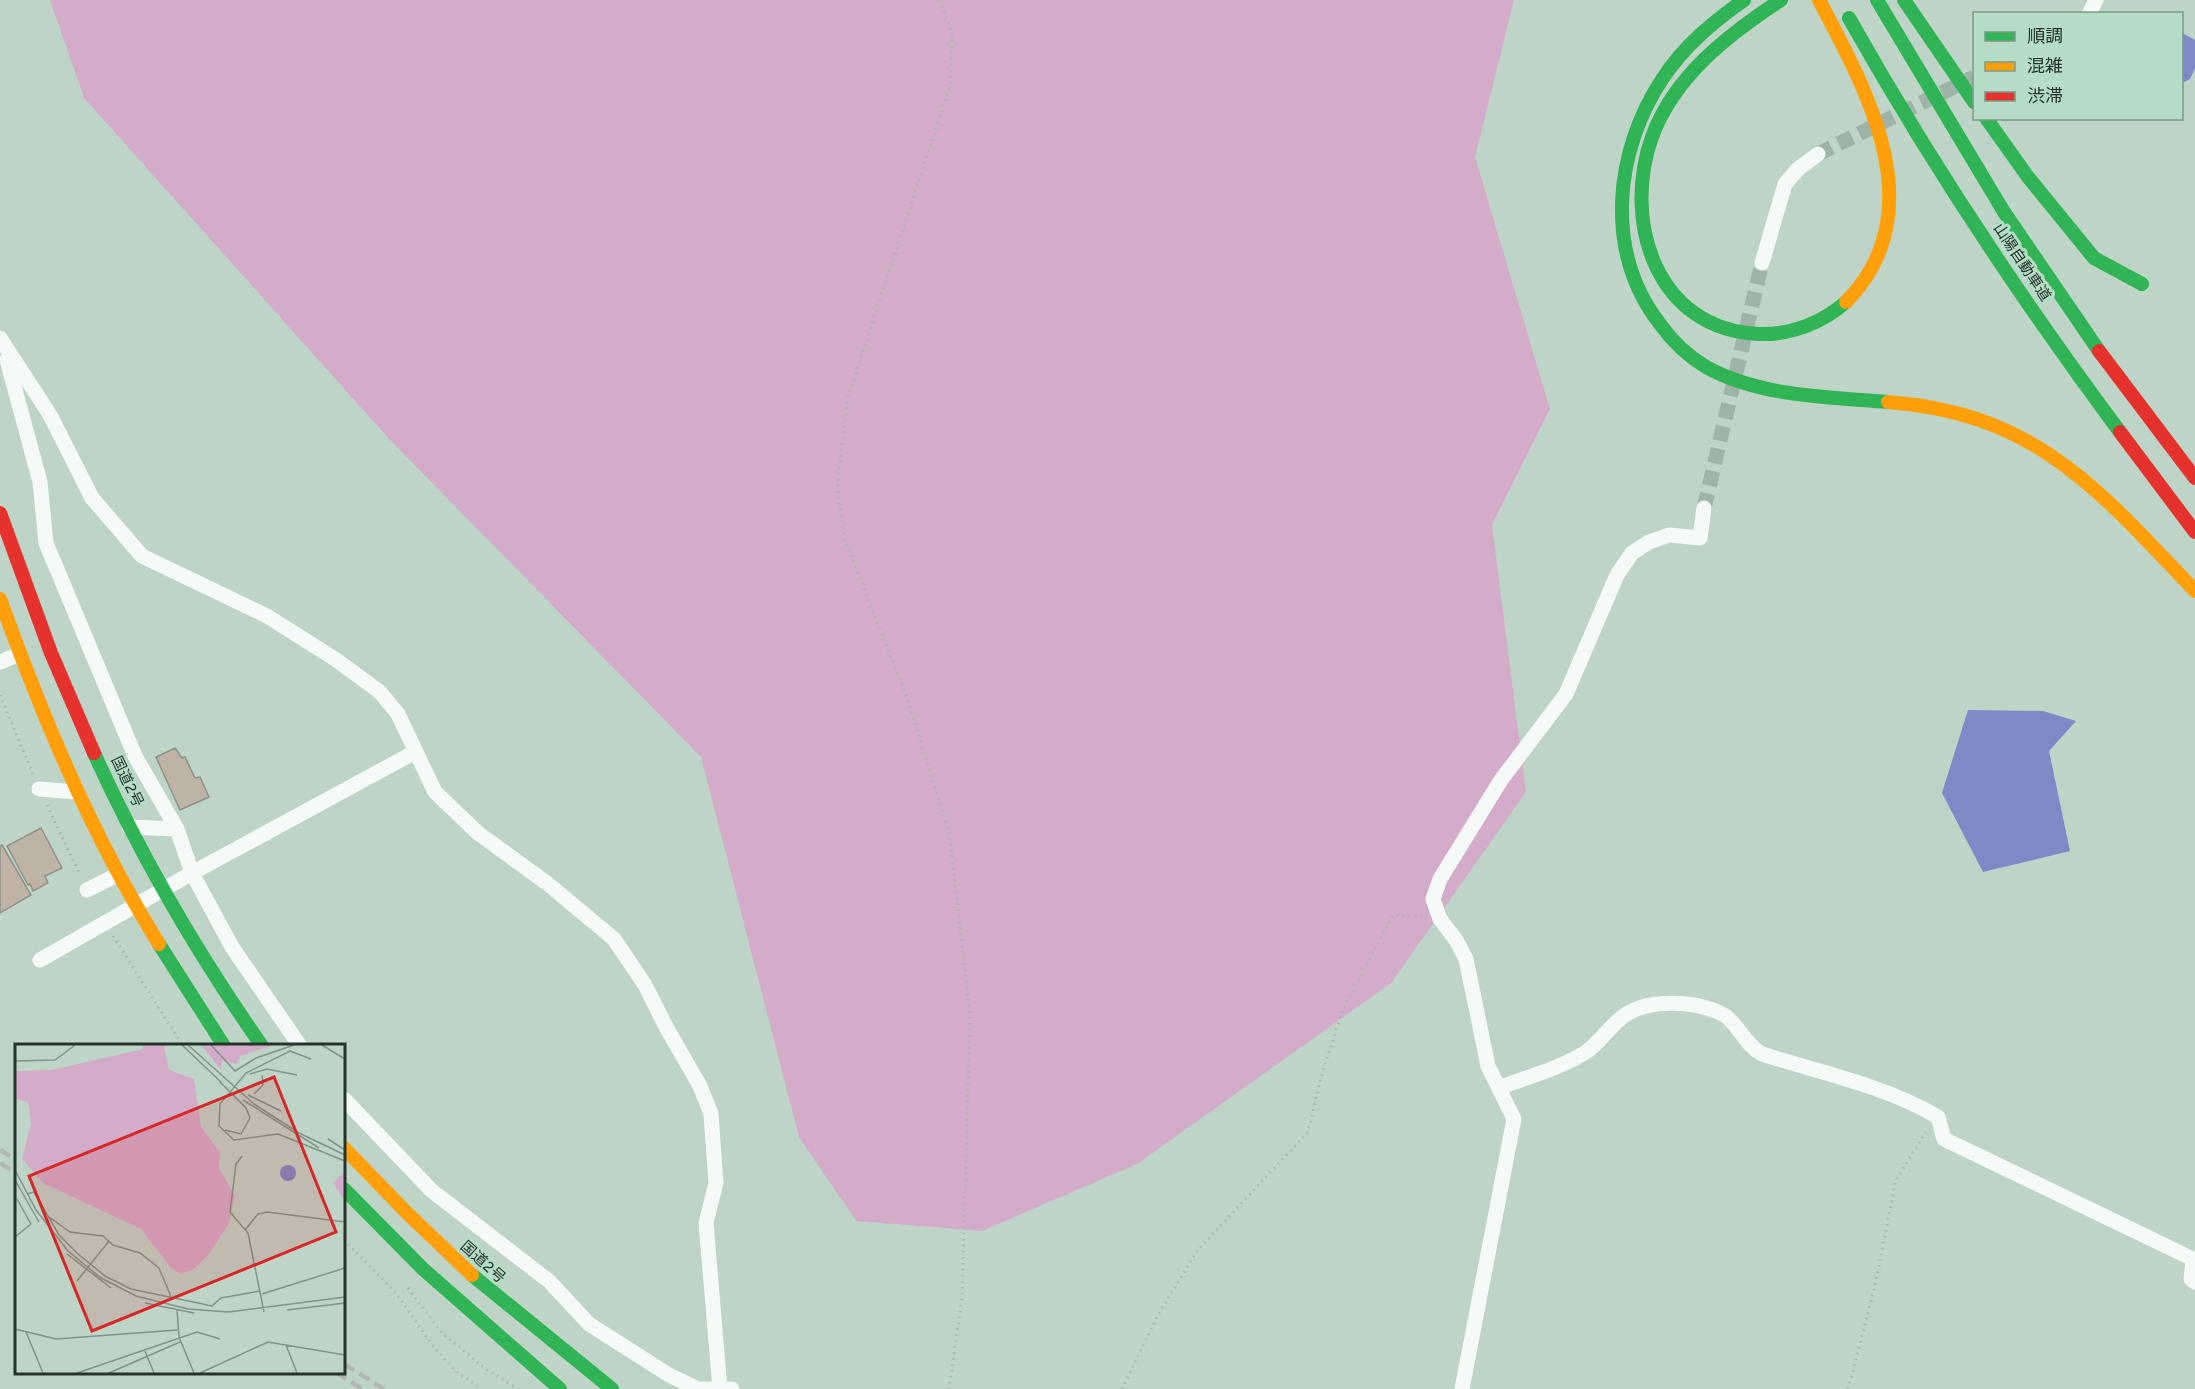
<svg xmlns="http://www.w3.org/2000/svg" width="2195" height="1389" viewBox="0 0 2195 1389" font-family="Overpass,'Noto Sans JP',sans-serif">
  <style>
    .green { fill: #d3acc9 }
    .water { fill: #7f89c7 }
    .building { fill: #beb3a6; stroke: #8f9189; stroke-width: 1.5 }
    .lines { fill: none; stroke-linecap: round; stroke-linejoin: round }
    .street-tunnel { stroke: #9fb4a8; stroke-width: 15; stroke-dasharray: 15 8; stroke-linecap: butt }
    .path { stroke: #acb6b1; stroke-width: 3; stroke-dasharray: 1.5 4.5; stroke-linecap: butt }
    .street { stroke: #f5f9f7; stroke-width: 15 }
    .fast { stroke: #30b455; stroke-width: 14 }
    .slow { stroke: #ff9f0a; stroke-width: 14 }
    .jam { stroke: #e5322d; stroke-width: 14 }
    .rail { stroke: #b3b8b5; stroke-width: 4.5; stroke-dasharray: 12 6; stroke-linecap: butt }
    .labels { text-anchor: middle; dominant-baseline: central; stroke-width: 6; stroke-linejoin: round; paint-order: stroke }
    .street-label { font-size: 15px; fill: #24342a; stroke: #b5ddc5 }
    .inset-road { fill: none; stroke: #809488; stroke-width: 1.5 }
    .view { fill: #d62828; fill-opacity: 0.15; stroke: #d62828; stroke-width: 3 }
    .inset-edge { fill: none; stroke: #24342a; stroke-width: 3 }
  </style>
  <rect width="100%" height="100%" fill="#bed4c7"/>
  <path class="green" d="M50,0H1514L1475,157L1550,409L1492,525L1526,792L1391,983L1137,1164L982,1231L856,1221L799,1137L701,757L391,441L84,98Z"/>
  <path class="water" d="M2182,33L2195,40V68L2190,79L2182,83Z
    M1968,710L2043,711L2076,721L2049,751L2070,851L1983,872L1942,793Z"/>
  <path class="building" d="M175,748L182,758L185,757L195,778L200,777L209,797L180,810L156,757Z
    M41,828L62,868L45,876L48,883L33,891L30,884L28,885L7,846Z
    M2,845L31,895L0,913V846Z"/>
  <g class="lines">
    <path class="street-tunnel" d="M1818,154L1974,77
      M1704,508L1762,263"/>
    <path class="path" d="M940,0L952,34L950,86L848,397L837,488L845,540L908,701L950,836L970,1015L962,1298L949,1389
      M0,695L33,774
      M47,805L80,875
      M113,936L183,1046
      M344,1240L396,1293L432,1345L457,1372L481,1389
      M408,1288L442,1333L486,1369L518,1389
      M1122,1389L1158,1315L1197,1251L1308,1132L1321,1077L1342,1012L1393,915L1422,917
      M1848,1389L1875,1286L1896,1180L1926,1132"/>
    <path class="street" d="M2089,14L2096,0
      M1762,263L1785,184L1798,169L1818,154
      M0,338L50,415L92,498L142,556L267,616L335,659L380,692L398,714L435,792L478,833L548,884L614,939L645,985L665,1025L700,1086L711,1114L716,1183L706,1223L720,1389
      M7,360L40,482L46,543L135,756L177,829L192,873L232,947L300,1046
      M0,662L20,654
      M39,789L77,792
      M129,827L177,829
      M87,890L119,874
      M40,960L192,873L415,752
      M1501,1087C1528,1077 1561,1068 1586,1052C1598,1044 1607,1030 1619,1020C1643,997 1696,1000 1724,1015C1737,1022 1744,1044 1762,1054C1822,1073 1883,1085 1938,1117L1944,1139L2193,1259L2191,1279L2195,1282
      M344,1099L432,1191L549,1281L589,1324L669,1375L698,1389H732
      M1462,1389L1514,1119L1488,1066L1466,959L1456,940L1440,919L1433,899L1440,879L1501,780L1566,694L1617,575L1632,553L1649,542L1669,535L1700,538L1704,508"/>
    <path class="fast" d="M1744,0C1713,22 1684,46 1663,78C1614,151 1604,252 1660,324C1672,341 1688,356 1706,367C1761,397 1827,397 1888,402
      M1781,0C1729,34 1674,76 1652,137C1622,221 1656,330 1759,334C1791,335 1822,323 1846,302
      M1877,0L2004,212L2099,351
      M1904,0L1974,102
      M1849,18C1930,162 2021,299 2120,432
      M1986,118L2028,177L2094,258L2142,284
      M94,753C141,857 197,953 262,1046
      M159,944L224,1046
      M344,1189L423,1269L560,1389
      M472,1275L612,1389"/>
    <path class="slow" d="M1819,0C1867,91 1935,212 1846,302
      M1888,402C2036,413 2099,490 2195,591
      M0,599C43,718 92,836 159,944
      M344,1148L407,1213L472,1275"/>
    <path class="jam" d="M2099,351L2195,478
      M2120,432L2195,532
      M0,513L51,653L94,753"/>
    <path class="rail" d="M0,1150L16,1160
      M0,1163L16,1173
      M344,1364L384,1389
      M336,1372L362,1389"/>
  </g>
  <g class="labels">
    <g class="street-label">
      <text transform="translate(2021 263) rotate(56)">山陽自動車道</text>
      <text transform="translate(126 782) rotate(64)">国道2号</text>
      <text transform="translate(482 1263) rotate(42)">国道2号</text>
    </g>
  </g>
  <g transform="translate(15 1044)">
    <rect width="330" height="330" fill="#bed4c7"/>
    <path d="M128,1H149L154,26L179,35L186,83L205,108L204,124L220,152L214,179L193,211L179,225L165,230L155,223L126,185L28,139L7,115L16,79L13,58L0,55V27L37,26L128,5ZM186,1H258L226,12L221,20L207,17L206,26ZM330,127V157L318,139Z" fill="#d3acc9"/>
    <path d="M265 129a8 8 0 1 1 16 0a8 8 0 1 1-16 0Z" fill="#7f89c7"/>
    <path class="inset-road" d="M167,1L207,39M173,1L239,60L284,89L330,111M196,1L220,27L241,14L279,1M307,1L330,15M296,15L275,7L231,29L205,60L204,82L219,96L263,90L330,117M0,17L40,16L60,1M235,30L252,25L282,31M205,38L231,64L235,74L226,90L210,86M239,50L248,41L247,31M233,51L266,67M228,56L304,104M313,95L330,106M227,112L221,120L215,168L233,189L249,268M0,126L21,166L53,207L86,234L121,252L173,265L213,268L330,253M0,136L24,178M12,150L19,148L44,191L63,210L90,232L116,245L197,262L206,254L245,247M2,155L16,180M34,173L55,188L88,192L98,201L125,209L144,224L157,255M230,186L243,170L252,168L330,178M0,193L16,180M52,210L96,244M62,237L94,197M247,250L330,224M130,259L179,269M162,266L164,293L179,329M272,266L330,259M0,285L41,295L162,286M11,288L28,329M271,301L282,329M130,307L139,329M62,329L182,288L205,295M94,329L165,298M185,329L253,298L330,311"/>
    <path class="view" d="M259,33L321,188L77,287L14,132Z"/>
    <rect width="330" height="330" class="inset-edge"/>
  </g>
  <rect x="1973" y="12" width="210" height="108" fill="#b5ddc5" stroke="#7b9987" stroke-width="1.5"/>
  <rect x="1985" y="32" width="30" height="9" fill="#30b455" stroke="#7b9987" stroke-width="1.5"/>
  <text x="2027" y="42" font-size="18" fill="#24342a">順調</text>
  <rect x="1985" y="62" width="30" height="9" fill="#ff9f0a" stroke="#7b9987" stroke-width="1.5"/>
  <text x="2027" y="72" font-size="18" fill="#24342a">混雑</text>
  <rect x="1985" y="92" width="30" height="9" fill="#e5322d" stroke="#7b9987" stroke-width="1.5"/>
  <text x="2027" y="102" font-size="18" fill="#24342a">渋滞</text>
</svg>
